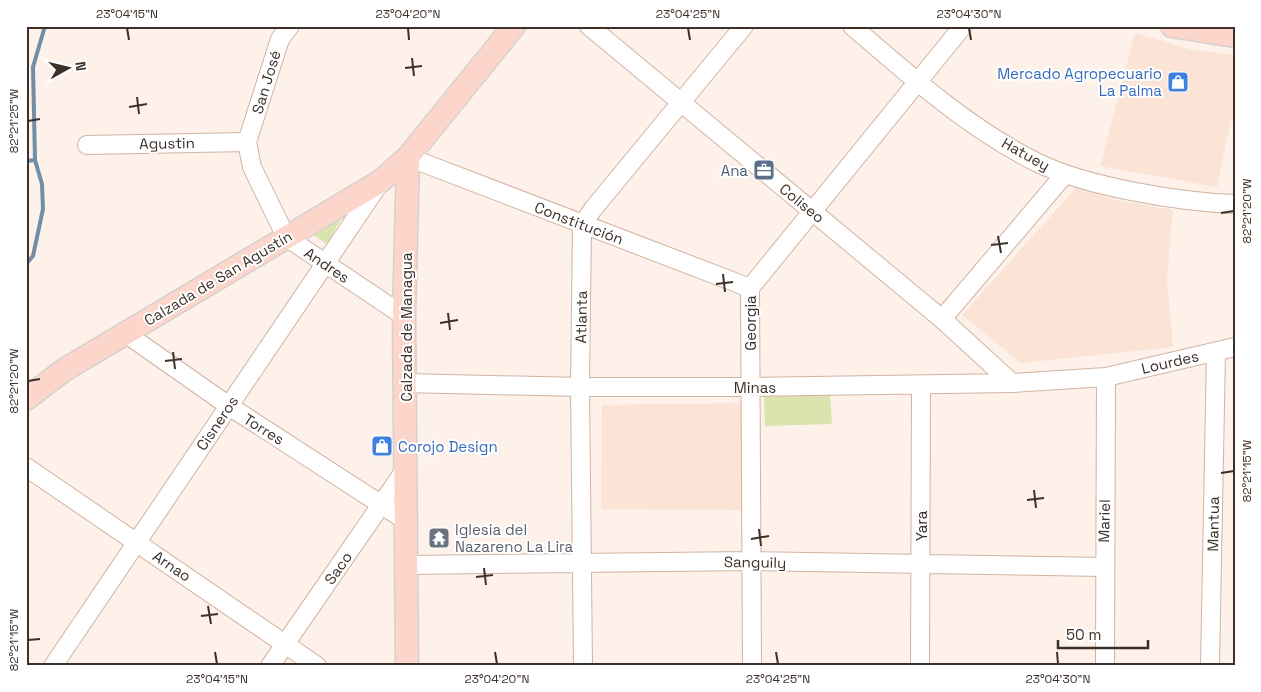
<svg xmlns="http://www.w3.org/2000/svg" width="1261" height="692" viewBox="0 0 1261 692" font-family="'Space Grotesk',sans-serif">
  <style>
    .built { fill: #fbe3d6 }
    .green { fill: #d9e4ae }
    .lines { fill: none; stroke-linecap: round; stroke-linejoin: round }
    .stream { stroke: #708ea7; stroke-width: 4 }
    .minor-casing { stroke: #d1b3a1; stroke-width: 20 }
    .major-casing { stroke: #d4d1d0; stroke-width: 25 }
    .minor { stroke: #fff; stroke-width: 18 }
    .major { stroke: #fcd5cb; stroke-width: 22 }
    .ticks { fill: none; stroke: #3c3029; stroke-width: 2 }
    .labels { text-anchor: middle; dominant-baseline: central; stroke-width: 4; stroke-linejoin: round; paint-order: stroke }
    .shop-label { font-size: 15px; fill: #366cbe; stroke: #fff; text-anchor: end }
    .street-label { font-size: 15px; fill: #3c3029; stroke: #fff }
    .service-label { font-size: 15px; fill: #4e5e75; stroke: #fff; text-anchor: end }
    .worship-label { font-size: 15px; fill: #5b616d; stroke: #fff; text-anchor: start }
    .neatline { fill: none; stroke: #3c3029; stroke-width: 2 }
    .ticks-label { font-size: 12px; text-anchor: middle; fill: #3c3029 }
  </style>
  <rect width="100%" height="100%" fill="#fef1e9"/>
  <path class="built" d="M1135,33L1192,50L1235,55V120H1231L1217,187L1100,166Z
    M1076,188L1120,201L1173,210L1167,279L1173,347L1021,363L962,315Z
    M741,403L745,510L601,509L602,405Z"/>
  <path class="green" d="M345,212L327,244L312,234Z
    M830,394L832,424L765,426L764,395Z"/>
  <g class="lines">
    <path class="stream" d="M26,161L35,160
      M26,264L33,256L43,209L42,184L35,160L33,67L45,26"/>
    <g class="minor-casing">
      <path id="minor" d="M290,26L280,39L247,142L252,167L286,237L404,316
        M589,26L942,319L1012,383
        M852,26C910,76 969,129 1038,163C1088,187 1180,202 1235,204
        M87,145L247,142
        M408,157L750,288
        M942,319L1065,174
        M125,333L229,406L405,520
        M405,383L580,387H749L1012,383L1106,377L1235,347
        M26,467L317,666
        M406,565L752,561L1104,567
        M53,666L379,184
        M270,666L405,470
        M583,666L580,387L582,225L593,209L744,26
        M752,666L750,288L963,26
        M920,666L921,386
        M1105,666L1106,377
        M1210,666L1216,352"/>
    </g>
    <g class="major-casing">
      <path id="major" d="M1172,26L1235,36
        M26,399L64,370L381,181L408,157L514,26
        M407,666L404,316L408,157"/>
    </g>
    <use href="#minor" class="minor"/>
    <use href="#major" class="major"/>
  </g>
  <path class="ticks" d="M127,28L129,40M408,28L409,40M688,28L690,40M969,28L971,40M412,58L414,76M405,68L422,66M137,97L139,114M129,107L147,104M28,121L40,119M1221,213L1234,211M998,236L1001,253M991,245L1008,243M723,274L725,292M716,284L733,282M448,313L450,330M440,323L458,320M173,352L175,369M165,361L182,359M28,381L40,379M1221,473L1234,471M1034,490L1036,508M1027,500L1044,498M759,529L761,546M751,539L769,536M484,568L486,585M476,577L493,575M208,606L211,624M201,616L218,614M28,640L40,639M215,652L217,664M495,652L497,664M776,652L778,664M1057,652L1058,664"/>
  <defs>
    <g id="shop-square" transform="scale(1.125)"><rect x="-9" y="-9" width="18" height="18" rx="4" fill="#3f7fe0" stroke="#fff"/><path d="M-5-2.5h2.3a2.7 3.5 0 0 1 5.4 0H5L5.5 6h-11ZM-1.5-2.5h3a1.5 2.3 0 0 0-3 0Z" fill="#fff"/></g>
    <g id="office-square" transform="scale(1.125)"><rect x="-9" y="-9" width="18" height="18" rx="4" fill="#5c6f8a" stroke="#fff"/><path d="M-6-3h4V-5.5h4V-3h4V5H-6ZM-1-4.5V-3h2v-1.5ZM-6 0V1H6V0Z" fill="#fff"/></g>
    <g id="temple-square" transform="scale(1.125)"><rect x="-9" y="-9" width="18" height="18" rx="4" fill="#6b7280" stroke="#fff"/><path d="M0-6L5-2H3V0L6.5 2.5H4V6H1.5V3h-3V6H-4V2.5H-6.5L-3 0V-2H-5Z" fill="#fff"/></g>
  </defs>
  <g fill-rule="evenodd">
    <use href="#shop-square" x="1178" y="82"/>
    <use href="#office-square" x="764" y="170"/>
    <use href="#shop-square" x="382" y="446"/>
    <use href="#temple-square" x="439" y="538"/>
  </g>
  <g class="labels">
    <g class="shop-label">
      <text x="1162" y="73">Mercado Agropecuario<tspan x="1162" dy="17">La Palma</tspan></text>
      <text x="398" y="446" text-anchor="start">Corojo Design</text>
    </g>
    <g class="street-label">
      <text transform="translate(266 82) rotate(-73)">San José</text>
      <text transform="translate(167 143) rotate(-1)">Agustin</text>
      <text transform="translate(1026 154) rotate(29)">Hatuey</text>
      <text transform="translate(802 203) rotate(39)">Coliseo</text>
      <text transform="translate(579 223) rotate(21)">Constitución</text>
      <text transform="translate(327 265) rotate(34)">Andres</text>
      <text transform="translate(218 278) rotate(-31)">Calzada de San Agustín</text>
      <text transform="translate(581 317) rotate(-89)">Atlanta</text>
      <text transform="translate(750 323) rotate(-90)">Georgia</text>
      <text transform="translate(406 327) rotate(-90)">Calzada de Managua</text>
      <text transform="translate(1170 362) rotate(-13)">Lourdes</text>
      <text x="755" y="387">Minas</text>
      <text transform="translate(217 423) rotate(-56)">Cisneros</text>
      <text transform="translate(264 429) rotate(32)">Torres</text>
      <text transform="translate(1104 521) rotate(-89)">Mariel</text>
      <text transform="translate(1213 524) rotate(-89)">Mantua</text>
      <text transform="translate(921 526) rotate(-90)">Yara</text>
      <text transform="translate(755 562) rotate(1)">Sanguily</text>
      <text transform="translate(172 566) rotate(34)">Arnao</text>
      <text transform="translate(338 568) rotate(-55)">Saco</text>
    </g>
    <g class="service-label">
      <text x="748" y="170">Ana</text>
    </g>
    <g class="worship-label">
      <text x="455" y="529">Iglesia del<tspan x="455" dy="17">Nazareno La Lira</tspan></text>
    </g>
  </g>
  <rect width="1261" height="692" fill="none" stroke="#ffffff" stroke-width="55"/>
  <g transform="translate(68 68) rotate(82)" stroke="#ffffff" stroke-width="4" paint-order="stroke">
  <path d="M0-4L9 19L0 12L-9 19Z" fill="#3c3029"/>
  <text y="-8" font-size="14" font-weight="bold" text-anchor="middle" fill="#3c3029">N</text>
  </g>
  <path d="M1058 640v8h90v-8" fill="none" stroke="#3c3029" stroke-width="2.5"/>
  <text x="1066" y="640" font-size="15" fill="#3c3029" stroke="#ffffff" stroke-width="4" paint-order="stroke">50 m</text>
  <rect x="28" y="28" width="1206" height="636" class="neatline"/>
  <g class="ticks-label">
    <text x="127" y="18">23°04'15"N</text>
    <text x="408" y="18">23°04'20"N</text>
    <text x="688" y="18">23°04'25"N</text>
    <text x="969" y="18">23°04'30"N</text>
    <text transform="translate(14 121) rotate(-90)" y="4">82°21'25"W</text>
    <text transform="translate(1247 211) rotate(-90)" y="4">82°21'20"W</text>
    <text transform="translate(14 381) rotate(-90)" y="4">82°21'20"W</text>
    <text transform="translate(1247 471) rotate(-90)" y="4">82°21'15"W</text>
    <text transform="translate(14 640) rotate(-90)" y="4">82°21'15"W</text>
    <text x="217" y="683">23°04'15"N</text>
    <text x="497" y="683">23°04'20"N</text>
    <text x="778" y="683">23°04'25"N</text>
    <text x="1058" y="683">23°04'30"N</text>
  </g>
</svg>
